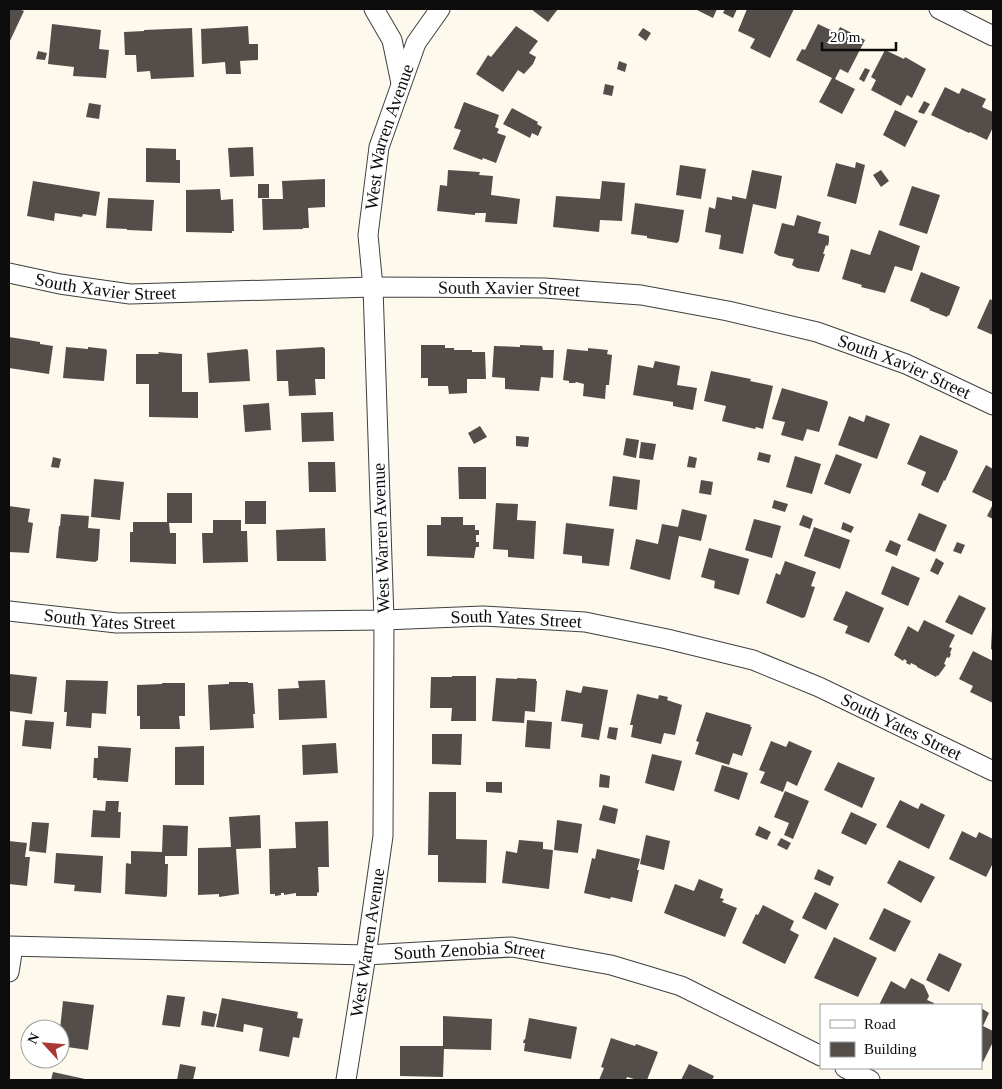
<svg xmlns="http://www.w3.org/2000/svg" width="1002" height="1089" viewBox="0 0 1002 1089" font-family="'Times New Roman',serif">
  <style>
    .building { fill: #534e4a }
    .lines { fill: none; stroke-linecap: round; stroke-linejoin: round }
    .street-casing { stroke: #3f3f3f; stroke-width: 21 }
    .street { stroke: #fff; stroke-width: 19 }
    .labels { text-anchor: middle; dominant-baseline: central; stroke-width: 5; stroke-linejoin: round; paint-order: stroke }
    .street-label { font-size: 18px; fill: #0c0c0c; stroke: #fff }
  </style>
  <rect width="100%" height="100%" fill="#fdfaed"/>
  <path class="building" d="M9,9H19L24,11L9,43Z
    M531,9H558L548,22Z
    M695,9H717L713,18Z
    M725,9H737L733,18L723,13Z
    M747,9H794L770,58L750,48L755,39L738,31Z
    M52,24L101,30L99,49L109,50L106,78L73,76L74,67L48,64Z
    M818,24L837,33L840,27L865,40L848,73L840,69L835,79L855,89L842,114L819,102L832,78L796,60L802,49L805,50Z
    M248,26L249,44H258V60L240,61L241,74H226L225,62L202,64L201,29Z
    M516,26L538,41L529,53L536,57L533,64L524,74L518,70L503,92L476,74L488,55L491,57Z
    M192,28L194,77L151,79L150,71L137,72L136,55H125L124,32L144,31V30Z
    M643,28L651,33L646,41L638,35Z
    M885,50L904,59L905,57L926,69L912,98L907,95L901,106L871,90L876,80L871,77Z
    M38,51L47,53L45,60L36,59Z
    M619,61L627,64L625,72L617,69Z
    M865,68L870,70L864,82L859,79Z
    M605,84L614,86L612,96L603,94Z
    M945,87L959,94L962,88L986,99L982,107L993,112V127L987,140L970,132L969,133L931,115Z
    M924,101L930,104L924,114L918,112Z
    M464,102L499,115L495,127L499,129L497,133L506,136L496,163L483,158L482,160L453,149L461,130L454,128Z
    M89,103L101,105L99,119L86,117Z
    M512,108L538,122L537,124L542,127L538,136L532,133L530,138L503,124Z
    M895,110L918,121L905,147L883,135Z
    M253,147L254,176L230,177L228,148Z
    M146,148L176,149V160H180V183L146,182Z
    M856,162L865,165L856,204L827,196L836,163L855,168Z
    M680,165L706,169L701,199L676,195Z
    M448,170L480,172L479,175L493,176L491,195L520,199L517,224L485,222L486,213H475V215L437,211L440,185L447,186Z
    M752,170L782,176L776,209L753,204L743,254L719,249L721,235L705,232L709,207L715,209L717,197L732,200V196L746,199Z
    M881,170L889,181L881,187L873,175Z
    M325,179V207L308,208L309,228H303V229L263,230L262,199H283L282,181Z
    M33,181L100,192L96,216L83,214L82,217L55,213L54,221L27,216Z
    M602,181L625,183L622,221L600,220L599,232L553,227L556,196L600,199Z
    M258,184H269V198H258Z
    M912,186L940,195L927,234L899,225Z
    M220,189L221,200L233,199L234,231H232V233L186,232V190Z
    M108,198L154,200L152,231L127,230V229L106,228Z
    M635,203L684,210L679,241L677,243L647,238V236L631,234Z
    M797,215L821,222L818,233L829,236V241L828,246L826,245L823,254H825L819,272L797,268L792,265L794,259L779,256L774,253L782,223L794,226Z
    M879,230L920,246L912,271L895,266L885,293L861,287L862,285L842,279L851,249L870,255Z
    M921,272L960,287L949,316L948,315L947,317L929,310L930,309L910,301Z
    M990,299L993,301V335L977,328Z
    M9,337L34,341L40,342V344L53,346L49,374L9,368Z
    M421,345H445V348H454V350H472V352H485L486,379H467V393L449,394L448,386H428V378H421Z
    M520,345L542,346L543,350H554L553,378L541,377L539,391L505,389V378L492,377L494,346L520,347Z
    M66,347L88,349V347L106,349L107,351L104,381L63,378Z
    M323,347L325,349V379H315L316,395L289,396L288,381H277L276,350Z
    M588,348L608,350L607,354L612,355L609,385H606L605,399L583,396L584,384L576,382L575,383H569V381L563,380L567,349L588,351Z
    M247,349L248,351L250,381L209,383L207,353Z
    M158,352L182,354V392H198V418L149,417V384H136V354H159Z
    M655,361L680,366L677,385L697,388L693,410L673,406V402L633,395L638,365L653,368Z
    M711,371L751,379L750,381L773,386L763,429L756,427L755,429L722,421L726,406L704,401Z
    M782,388L827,401L828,403L819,432L807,429L803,441L781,435L785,422L772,419Z
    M269,403L271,430L245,432L243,405Z
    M333,412L334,441L302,442L301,413Z
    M866,415L890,424L877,459L838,445L849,416L864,422Z
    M480,426L487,437L474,444L468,433Z
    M920,435L957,450L958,452L945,481L944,480L938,493L921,485L926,472L907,464Z
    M516,436L529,437L528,447L516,446Z
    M626,438L639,440L636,458L623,455Z
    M641,442L656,444L653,460L639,458Z
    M759,452L771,455L769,463L757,460Z
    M836,454L862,464L850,494L824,484Z
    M689,456L697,458L695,468L687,467Z
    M795,456L821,464L812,494L786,487Z
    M53,457L61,459L59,468L51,467Z
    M308,462H335L336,492H309Z
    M986,465L993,469V502L972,492Z
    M458,467H486V499H459Z
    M613,476L640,480L637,510L609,506Z
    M94,479L124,482L120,520L91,517Z
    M701,480L713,482L711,495L699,493Z
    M167,493H192V523H169L170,533H176V564L130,562V532H133V522H167Z
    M774,500L788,504L785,512L772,508Z
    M245,501H266V524H245Z
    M496,503L518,504L517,520L536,521L534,559L508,557V550L493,549Z
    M993,504V519L987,516Z
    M9,506L30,509L28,522L33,523L29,553L9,552Z
    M682,509L707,515L701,541L679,536L670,580L630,569L636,539L658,544L662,524L678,527Z
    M919,513L947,525L935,552L907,540Z
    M61,514L89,516L88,528L100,529L98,560L95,562L56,558L59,526H60Z
    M803,515L813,519L810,529L799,525Z
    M441,517H463V525H475V530H479V535H476V542H479V547H476L474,558L427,556V525H441Z
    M754,519L781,526L772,558L745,550Z
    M213,520H241V531H247L248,562L203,563L202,533H213Z
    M843,522L854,527L851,533L841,529Z
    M566,523L614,529L609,566L582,563V556L563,554Z
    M814,527L850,540L840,569L804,556Z
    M325,528L326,561H277L276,530Z
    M890,540L901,545L897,556L885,551Z
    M957,542L965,545L961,554L953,551Z
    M709,548L749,559L739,595L714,588L715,581L701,577Z
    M936,558L944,563L938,575L930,571Z
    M785,561L816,572L811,586L815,587L805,617L802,618L766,603L776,573L780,575Z
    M892,566L920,578L908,606L881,594Z
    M846,591L884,608L869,643L845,633L848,626L833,620Z
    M959,595L986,608L972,635L945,622Z
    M924,620L955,635L949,647L952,648L950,653L951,654L949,658L947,657L944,664L946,665L938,676L937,675L936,677L917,667V666L911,663L910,665L906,663L907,661L904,659L903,661L894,655L908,626L918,632Z
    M992,629H993V650L991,649Z
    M973,651L993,661V703L970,692L973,686L959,679Z
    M10,674L37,677L32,714L9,711V680Z
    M452,676H476V721H451L452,708H430L431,677H452Z
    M496,678L517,679V678L536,679V681H537L535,712L525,711L524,723L492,721Z
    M66,680L108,681L106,714L92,713L91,728L66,726L67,712H64Z
    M325,680L327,718L279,720L278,689L299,688L298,681Z
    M229,682H248V683H253L255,714H253L254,728L210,730L208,685L229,684Z
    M162,683H185V716H179L180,729H140V716H137V685L162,684Z
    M583,686L608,690L599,740L581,737L583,724L561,721L566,690L581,693Z
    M637,694L658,699L659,695L668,697L667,700L682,705L675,735L664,733L661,744L631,737L633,725H630Z
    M706,712L751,725L750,727H752L742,756L733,753L729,765L695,754L699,742L696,741Z
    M25,720L54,722L51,749L22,746Z
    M527,720L552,722L550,749L525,747Z
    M609,727L618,728L616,740L607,738Z
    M432,734H462L461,765L432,764Z
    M771,741L786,747L789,741L812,751L797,786L787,781L783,792L760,783L765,772L759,770Z
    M336,743L338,773L303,775L302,745Z
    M98,746L131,748L128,782L97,780V778H93L94,758H98Z
    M204,746V785H175V747Z
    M652,754L682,761L674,791L645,783Z
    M838,762L875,778L862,808L824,790Z
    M722,765L748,773L739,800L714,791Z
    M600,774L610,776L609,788L599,787Z
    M486,782H502V793L486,792Z
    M785,791L809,801L793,839L784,835L789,823L774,817Z
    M429,792H456V839L487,840L486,883L438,882V855H428Z
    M900,800L918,809L921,803L945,815L929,849L886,827Z
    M106,801H119L118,812H121L120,838L91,837L93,810L105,811Z
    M603,805L618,809L615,824L599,820Z
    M851,812L877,824L866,845L841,833Z
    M260,815L261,848L236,849L239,894L219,897V894L198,895V848L231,847L229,817Z
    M557,820L582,824L578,853L554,850Z
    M328,821L329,867H318L319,892L317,893V896H296V893L284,895V893H281V895L275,896V894H270L269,849L296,848L295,822Z
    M32,822L49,823L46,853L29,851Z
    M163,825L188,826L187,856H165V864H168L167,895L166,897L125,894L126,863L131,864V851L162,852Z
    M759,826L771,832L767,840L755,835Z
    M962,831L976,838L979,832L993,839V863L986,877L949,859Z
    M646,835L670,841L664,870L640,864Z
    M781,838L791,843L787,850L777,845Z
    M519,840L543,842V849L553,850L549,889L502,883L506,851L517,853Z
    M9,841L27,843L25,857H30L27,886L9,884Z
    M597,849L640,859L637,870H639L632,902L611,897L610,899L584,893L592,858L595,859Z
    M56,853L103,856L101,893L74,891L75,885L54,883Z
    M899,860L935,877L921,903L887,883Z
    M818,869L834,877L830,886L814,879Z
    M699,879L723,889L720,898L724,899L722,902L737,908L725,937L664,913L675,884L694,891Z
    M815,892L839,904L826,930L802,918Z
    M763,905L794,921L790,930L799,935L785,964L742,943L756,914L758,915Z
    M884,908L911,921L895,952L869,939Z
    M834,937L877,958L858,997L814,978Z
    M939,953L962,964L949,992L926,980Z
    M911,978L924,985L929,996L927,1000L934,1003L933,1005H879L891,981L905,989Z
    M167,995L185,997L180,1027L162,1025Z
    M222,998L298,1012L297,1018L303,1019L299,1038L293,1037L289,1057L259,1051L263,1028L244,1024L243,1032L216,1027Z
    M63,1001L94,1005L88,1050L60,1046V1029Z
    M981,1008L989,1013L983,1026L993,1031V1042L983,1062L981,1061Z
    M203,1011L217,1014L214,1027L201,1025Z
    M443,1016L492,1019L491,1050L444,1049L443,1077L400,1076V1046H443Z
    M529,1018L577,1027L571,1059L524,1051L525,1043H523L524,1039L525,1040Z
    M611,1038L635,1046L636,1044L658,1052L647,1080H638L627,1077L626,1080H599L604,1068L601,1067Z
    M180,1064L196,1067L193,1080H177Z
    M689,1064L714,1076L712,1080H681Z
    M53,1072L85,1079V1080H51Z"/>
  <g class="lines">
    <g class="street-casing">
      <g id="street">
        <path d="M374,9L392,40L401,83"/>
        <path d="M939,9L993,36"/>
        <path id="s1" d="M9,273L60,284L130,294L373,287L544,288L641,295L728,311L817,332L906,364L993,405"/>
        <path id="s2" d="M9,611L117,623L384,620L483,616L585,622L667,639L753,660L819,687L993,771"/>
        <path id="s3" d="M9,946L366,955L512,947L611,965L681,986L821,1056"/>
        <path d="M9,972L13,947"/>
        <path d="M845,1068L870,1080"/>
        <path id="s4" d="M346,1080L366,955L383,836L384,620L373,287L368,235L379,147L416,43L440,9"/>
      </g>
    </g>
    <use href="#street" class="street"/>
  </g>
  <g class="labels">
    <g class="street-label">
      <text stroke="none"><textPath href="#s4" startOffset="949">West Warren Avenue</textPath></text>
      <text stroke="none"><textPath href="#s1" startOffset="98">South Xavier Street</textPath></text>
      <text stroke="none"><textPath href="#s1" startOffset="502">South Xavier Street</textPath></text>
      <text stroke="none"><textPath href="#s1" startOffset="908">South Xavier Street</textPath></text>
      <text transform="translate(381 538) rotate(-92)">West Warren Avenue</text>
      <text stroke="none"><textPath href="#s2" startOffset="101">South Yates Street</textPath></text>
      <text stroke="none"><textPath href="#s2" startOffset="508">South Yates Street</textPath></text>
      <text stroke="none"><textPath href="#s2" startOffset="912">South Yates Street</textPath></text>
      <text stroke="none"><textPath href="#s4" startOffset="139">West Warren Avenue</textPath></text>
      <text stroke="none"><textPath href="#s3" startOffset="461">South Zenobia Street</textPath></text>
    </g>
  </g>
  <rect width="1002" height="1089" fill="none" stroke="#0c0c0c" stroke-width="20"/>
  <rect x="820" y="1004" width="162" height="65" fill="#ffffff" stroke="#9e9e9e"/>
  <rect x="830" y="1020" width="25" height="8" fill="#ffffff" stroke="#9e9e9e"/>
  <text x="864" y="1029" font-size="15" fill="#0c0c0c">Road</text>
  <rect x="830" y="1042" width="25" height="15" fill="#534e4a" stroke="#9e9e9e"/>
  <text x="864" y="1054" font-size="15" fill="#0c0c0c">Building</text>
  <g transform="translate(45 1044) rotate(296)"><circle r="24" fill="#ffffff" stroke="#9e9e9e"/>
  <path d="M0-4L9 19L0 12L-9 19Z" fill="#a93837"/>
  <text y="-8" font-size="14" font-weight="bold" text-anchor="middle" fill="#0c0c0c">N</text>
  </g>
  <path d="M822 42v8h74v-8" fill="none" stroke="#0c0c0c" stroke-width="2.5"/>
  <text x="830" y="42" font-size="15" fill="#0c0c0c" stroke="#ffffff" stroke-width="4" paint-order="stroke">20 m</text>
</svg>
